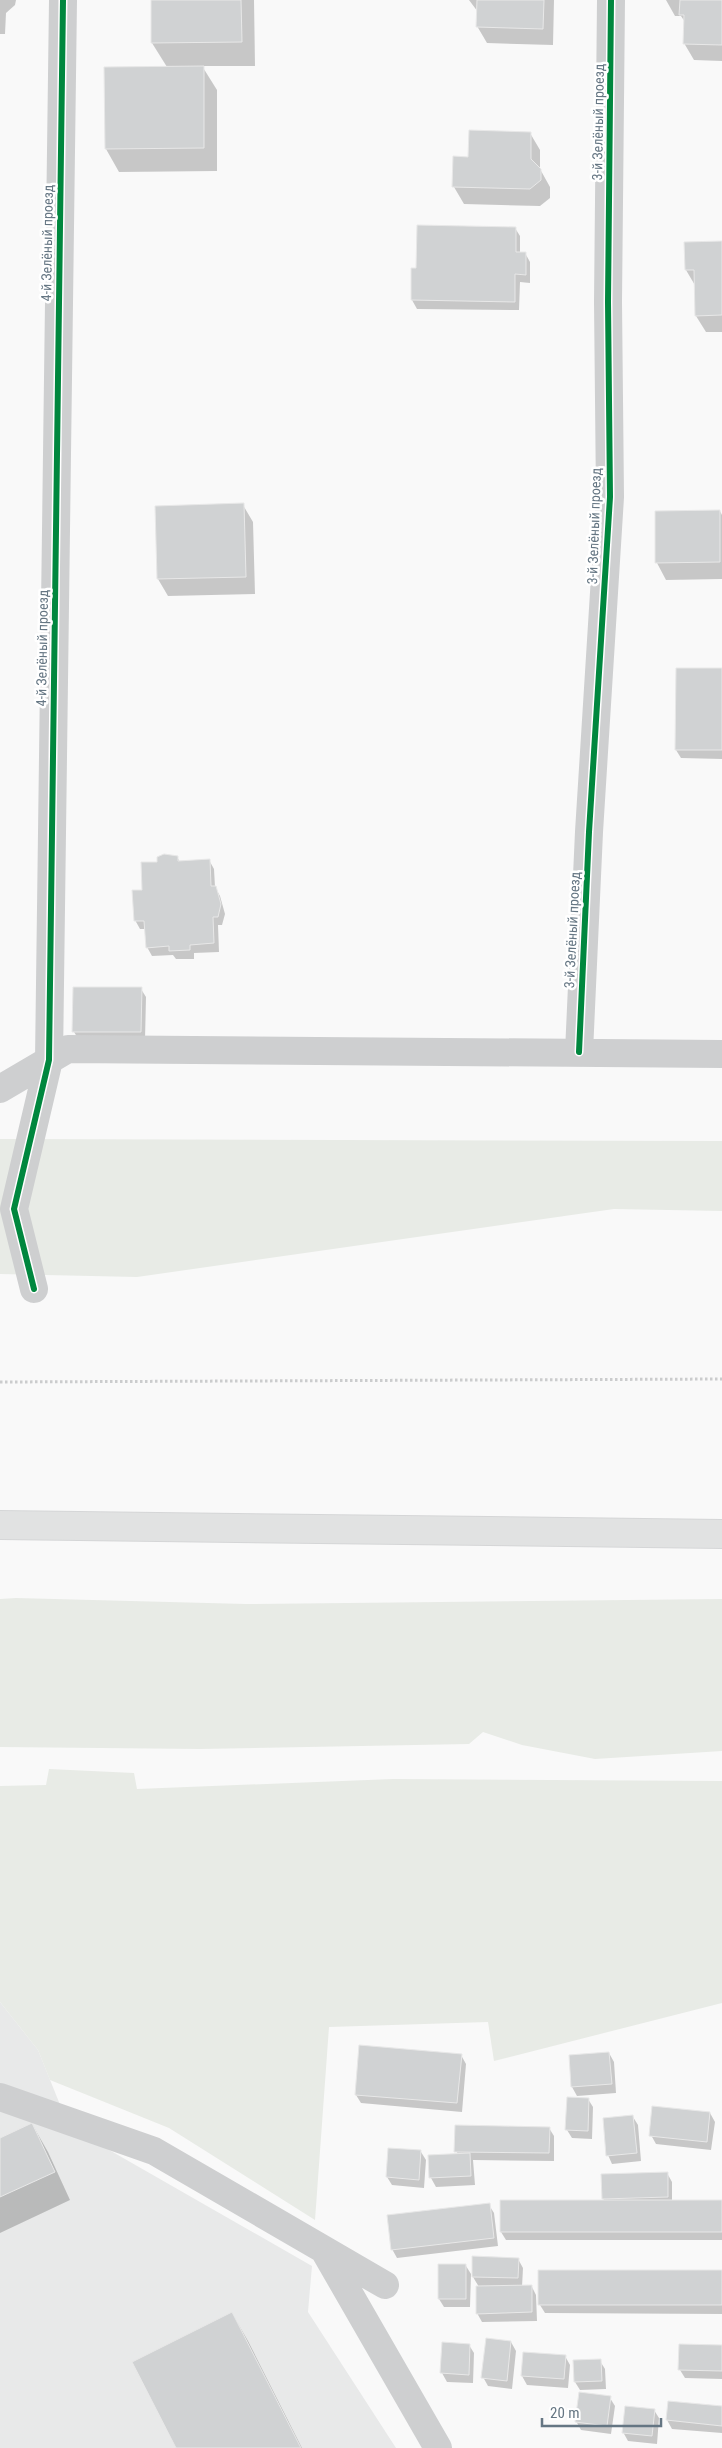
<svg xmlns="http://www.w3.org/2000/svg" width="722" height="2448" viewBox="0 0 722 2448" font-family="'Roboto Condensed',sans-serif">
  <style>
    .built { fill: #e8e9e9 }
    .green { fill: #e8ebe6 }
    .shadow { fill: #0003 }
    .building { fill: #d0d2d3; stroke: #e8e8e8 }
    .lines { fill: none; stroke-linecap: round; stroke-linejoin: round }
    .major-casing { stroke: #d5d6d7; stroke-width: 30 }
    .path { stroke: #cbcccd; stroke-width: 3; stroke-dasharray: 2.5 2.5; stroke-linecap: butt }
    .minor { stroke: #cecfd0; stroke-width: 28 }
    .major { stroke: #e1e2e2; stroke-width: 28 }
    .cycleway-casing { stroke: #fff; stroke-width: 9 }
    .cycleway { stroke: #00873e; stroke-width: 6 }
    .labels { text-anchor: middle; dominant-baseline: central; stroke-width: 5; stroke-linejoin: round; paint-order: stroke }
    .street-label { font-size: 14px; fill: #657683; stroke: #fff }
  </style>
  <rect width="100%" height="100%" fill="#f9f9f9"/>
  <path class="built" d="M0,2002L38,2050L69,2127L312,2266L308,2312L396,2448H0Z"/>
  <path class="green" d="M0,1139L722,1141V1211L614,1209L137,1277L0,1274Z
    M16,1598L246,1604L722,1599V1751L595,1759L522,1745L483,1732L469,1744L200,1749L0,1747V1599Z
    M49,1769L134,1773L137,1789L393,1779L722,1781V2003L494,2061L488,2022L329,2027L315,2220L169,2128L50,2080L38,2050L0,2002V1786L46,1785Z"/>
  <path class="shadow" d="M0,0H16L15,5L6,13L5,34H0Z
    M152,0H254L255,66H202L217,90V171L119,172L106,149L167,67L152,43Z
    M469,0H554L553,45L487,43L477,26L478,12Z
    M666,0H722V61L694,60L684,43L685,22L681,16H675Z
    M530,133L540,150V169L550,187V198L540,206L464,204L454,187L469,158Z
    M515,228L520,236V253H525L530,262V283L520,282L519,310L417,309L412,300L413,269H417Z
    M722,242V332H706L696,316V287L686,270Z
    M243,505L253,522L255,594L168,596L158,579L157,507Z
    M720,511L722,515V579L666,580L657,563Z
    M722,669V759L681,758L676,750Z
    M177,857L180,862L209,860L214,869L215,887L220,896L225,914L222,925H218L219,952L194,953V959H176L173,955L152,956L147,947L146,929H140L135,920L144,891L159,863Z
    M141,989L146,997L145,1040H79L74,1032Z
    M609,2053L614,2062L616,2093L577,2096L572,2087L570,2056Z
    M461,2055L466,2064L462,2112L361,2103L356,2095Z
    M588,2099L593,2107L592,2139L572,2138L567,2130Z
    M710,2113L715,2122L711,2150L656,2144L651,2135Z
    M633,2117L638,2125L641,2161L612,2164L608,2155Z
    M32,2124L48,2152L70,2200L0,2233V2139Z
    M549,2128L554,2136V2161L473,2160L475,2185L436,2187L431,2178L429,2156L458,2154L456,2151Z
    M421,2152L426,2160L424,2188L392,2185L387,2177Z
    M667,2173L672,2182V2201H722V2240H506L501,2232L605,2201L603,2199Z
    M489,2205L494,2213L498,2246L397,2258L392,2249Z
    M518,2259L523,2268L522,2287H532L536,2295L537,2321L482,2322L477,2313L479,2287L473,2277Z
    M466,2266L471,2274L470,2307H444L439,2299Z
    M722,2271V2314L545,2313L540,2305Z
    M232,2313L248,2341L302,2448H177Z
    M511,2342L516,2351L512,2389L488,2386L483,2377Z
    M469,2345L474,2353L473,2383L447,2382L442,2373Z
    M722,2346V2379L685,2378L680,2370Z
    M565,2356L570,2365L568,2388L527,2385L522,2376Z
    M600,2361L605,2369L606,2389L580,2390L575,2382Z
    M610,2398L615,2406L611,2434L581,2430L576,2421Z
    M669,2402L722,2407V2433L672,2429L667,2420Z
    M654,2410L659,2418L657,2444L628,2441L623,2432Z"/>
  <path class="building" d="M151,0H241L242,42L151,43Z
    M477,0H544L543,29L476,27Z
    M680,0H722V45L683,44L684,15H679Z
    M204,66V148L105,149L104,67Z
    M469,130L531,132V159L541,169V180L530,189L452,187L453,156L468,157Z
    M417,225L516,227V252H526V275L515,274V302L411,300V268H416Z
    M722,241V315L695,316L694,270H685L684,242Z
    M244,503L246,577L157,579L155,506Z
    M720,510V562L655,563V511Z
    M676,668H722V750H675Z
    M164,854L178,856V861L210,859L211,886H216L221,904L218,917H213L214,943L190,945V950L169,951V946L146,948L144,921H134L132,890H142L141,862H157V857Z
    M73,987H142L141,1032H72Z
    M359,2045L462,2054L457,2103L355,2095Z
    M609,2052L612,2084L571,2087L569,2055Z
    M567,2097L589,2098L588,2131L565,2130Z
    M652,2106L710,2112L707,2142L649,2136Z
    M633,2115L637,2153L606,2156L603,2118Z
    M32,2123L55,2172L0,2197V2138Z
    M455,2125L550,2127L549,2153L454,2152Z
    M388,2148L421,2150L419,2180L386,2177Z
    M470,2153L471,2176L429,2178L428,2155Z
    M668,2172V2197L602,2199L601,2174Z
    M500,2200H722V2232H500Z
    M490,2203L494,2238L391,2250L387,2215Z
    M472,2256L519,2258L518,2278L472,2277Z
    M438,2264H466V2299H438Z
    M538,2270H722V2305H538Z
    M532,2285V2312L476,2314V2286Z
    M232,2312L301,2448H176L132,2362Z
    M486,2338L511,2341L507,2381L481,2378Z
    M442,2342L470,2344L469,2375L440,2373Z
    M679,2344L722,2345V2371L678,2370Z
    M523,2352L566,2355L564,2379L521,2376Z
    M601,2359L602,2381L574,2382L573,2360Z
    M579,2392L611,2396L607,2426L575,2422Z
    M668,2401L722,2406V2426L666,2420Z
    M625,2406L655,2409L652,2436L622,2433Z"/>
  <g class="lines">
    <g class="major-casing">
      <path id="major" d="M0,1525L722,1534"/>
    </g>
    <path class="path" d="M0,1382L722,1379"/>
    <path class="minor" d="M579,1052L589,832L610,497L608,302L611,0
      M0,1089L68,1049L722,1054
      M34,1289L14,1209L49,1060L63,0
      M0,2097L154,2151L385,2285
      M324,2250L438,2448"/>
    <use href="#major" class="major"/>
    <g class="cycleway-casing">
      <path id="cycleway" d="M579,1052L589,832L610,497L608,302L611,0
        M34,1289L14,1209L49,1060L63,0"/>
    </g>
    <use href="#cycleway" class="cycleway"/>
  </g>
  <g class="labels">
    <g class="street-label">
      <text transform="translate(598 122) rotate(-89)">3-й Зелёный проезд</text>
      <text transform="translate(47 243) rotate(-89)">4-й Зелёный проезд</text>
      <text transform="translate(594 526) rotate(-88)">3-й Зелёный проезд</text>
      <text transform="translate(42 648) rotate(-89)">4-й Зелёный проезд</text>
      <text transform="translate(572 930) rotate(-87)">3-й Зелёный проезд</text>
    </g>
  </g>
  <path d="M542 2418v8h119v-8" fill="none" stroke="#657683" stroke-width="2.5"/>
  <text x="550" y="2418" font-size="15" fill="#657683" stroke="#ffffff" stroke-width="4" paint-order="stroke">20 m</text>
</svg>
